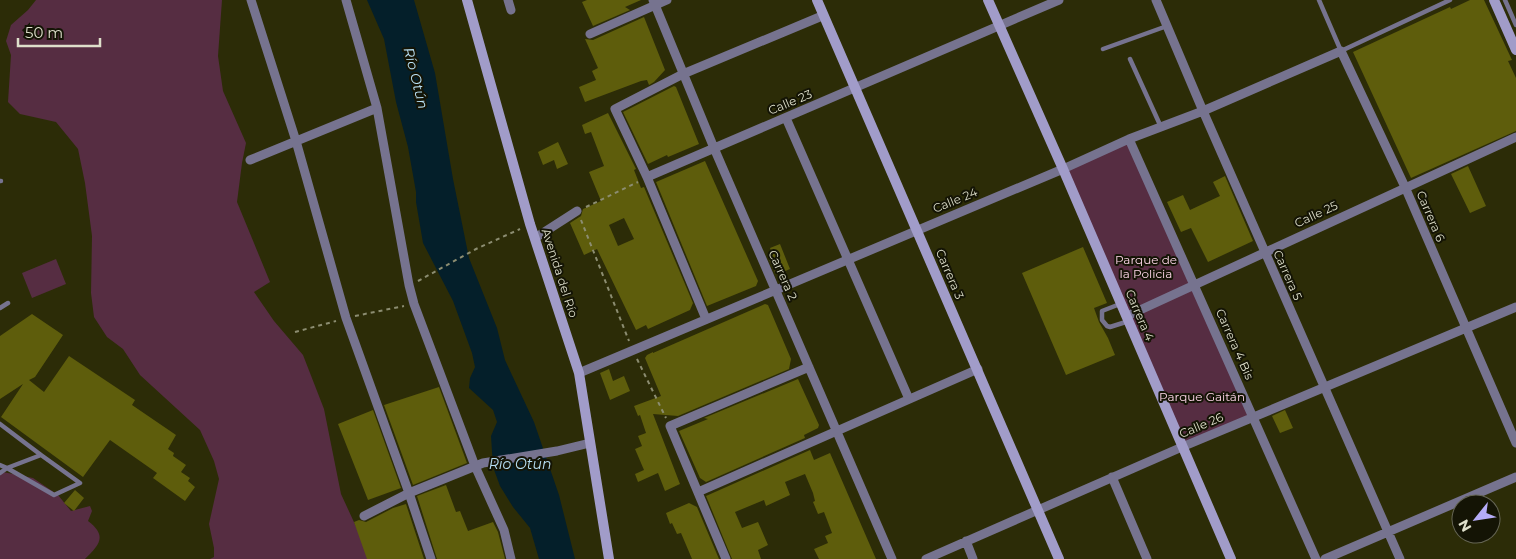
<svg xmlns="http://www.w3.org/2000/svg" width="1516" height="559" viewBox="0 0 1516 559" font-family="Montserrat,sans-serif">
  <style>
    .green { fill: #562d42 }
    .water { fill: #041f2a }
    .building { fill: #5e5d0c; fill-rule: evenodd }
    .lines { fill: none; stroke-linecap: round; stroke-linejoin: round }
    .path { stroke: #8c8d71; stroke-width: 2; stroke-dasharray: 4 4; stroke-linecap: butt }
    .lane { stroke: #76738f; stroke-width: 4.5 }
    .street { stroke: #76738f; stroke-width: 9 }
    .secondary { stroke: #a19cc9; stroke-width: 10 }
    .labels { text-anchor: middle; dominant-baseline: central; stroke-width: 4; stroke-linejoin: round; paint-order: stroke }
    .street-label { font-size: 12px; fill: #dedfcb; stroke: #141405 }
    .park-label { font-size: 12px; fill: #fdd5e8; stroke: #141405 }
    .water-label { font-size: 14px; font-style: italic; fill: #b8e0f4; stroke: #141405 }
  </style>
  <rect width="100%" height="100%" fill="#2c2c07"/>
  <path class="green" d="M36,0H222L218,56L223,91L246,143L242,163L237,202L270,282L254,292L274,321L303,355L324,409L341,494L371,559H210L214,557V548L209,524L219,479L214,461L200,430L140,375L123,349L107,337L94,317L91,293L92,236L85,183L78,149L56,122L20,114L8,102L11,55L6,41L11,25L28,10Z
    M1129,139L1254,417L1182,447L1063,169Z
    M56,259L66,284L32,298L22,273Z
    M3,472L33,478L58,495L71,511L90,506L92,511L88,521C108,536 99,545 85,559H0V473Z"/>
  <path class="water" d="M367,0H414L435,73L453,179L469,258L497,328L505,360L534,422L559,495L575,559H539L530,528L513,507L500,486L493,467L491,436L497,422L493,410L469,388L470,378L475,367L472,353L453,301L423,243L416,202V192L408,147L396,102L384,39Z"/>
  <path class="building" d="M587,0H641L625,7L630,10L593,26L582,2Z
    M1470,0H1484L1512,60L1508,61L1516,78V131L1411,178L1353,52L1450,7L1451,9Z
    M644,17L665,70L654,82L649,85L647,80L641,81L585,102L579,87L596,80L592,71L598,68L585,39L593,40Z
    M674,86L676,87L699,144L668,157L667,155L648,164L623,112Z
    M608,113L636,169L634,170L641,188L644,187L693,303L690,310L648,329L646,325L636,330L597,249L584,255L570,223L581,216L583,209L601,201L589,172L604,166L591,132L585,134L582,125ZM624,218L634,239L618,246L609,225Z
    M558,142L568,164L557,169L554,160L543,165L538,152Z
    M705,161L758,281L756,286L707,306L656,182Z
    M1468,166L1486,206L1470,213L1451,174Z
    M1225,176L1253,241L1208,262L1191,228L1181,232L1167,202L1183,195L1190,210L1220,196L1213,182Z
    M780,244L790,269L776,275L768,257L773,255L770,248Z
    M1083,247L1107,303L1094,308L1099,322L1108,338L1115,355L1066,375L1022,273Z
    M765,304L768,305L791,359L789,369L678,416L653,414L680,484L665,491L658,473L638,482L635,474L644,470L635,449L642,446L638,436L646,433L640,415L638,416L634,406L661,396L645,358L647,355L653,352V353Z
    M32,314L63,335L35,377L29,380L44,392L69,356L135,400L132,405L176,435L168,449L174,453L173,456L186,465L181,472L190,478L188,481L195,487L185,501L153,478L157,473L110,440L83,477L1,417L23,384L0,399V336Z
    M609,369L613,381L624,376L630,391L610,400L600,373Z
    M798,379L819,425L818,428L804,435L805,438L706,482L700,478L679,431L708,419L704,418Z
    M439,387L467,463L413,485L384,405Z
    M373,410L401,488L368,500L338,424Z
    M1285,410L1293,428L1280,433L1272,416Z
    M810,450L814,460L830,453L876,559H819L814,549L828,543L825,536L832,533L824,512L818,514L813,502L815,501L813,493L805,474L785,482L790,495L766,506L764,500L735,512L742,528L758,522L768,545L758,550L761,559H732L706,496Z
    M446,485L456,512L460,511L468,531L493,522L498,532L505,559H437L417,496Z
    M75,490L84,498L74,511L64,503Z
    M689,503L697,507L719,559H692L681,533L677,534L672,523L670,524L666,513Z
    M406,504L424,559H367L354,522L359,520L366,522L393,508Z"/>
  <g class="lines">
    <path class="path" d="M586,207L638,182
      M581,220L629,341
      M418,281L476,249L520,229
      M355,316L404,306
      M295,332L336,321
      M637,359L666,418"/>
    <path class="lane" d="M1319,0L1341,51L1450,0
      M1505,0L1516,25
      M1103,49L1167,26
      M1130,59L1161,127
      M0,181H1
      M1120,304L1102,311V320L1107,326L1110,327L1129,321
      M0,308L8,303
      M0,424L41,455L7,468L0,465
      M0,473L7,468L54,495L80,483L41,455"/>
    <path class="street" d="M251,0L296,141L346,318L409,493L431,559
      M346,0L377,108L409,285L414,304L475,466L504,530L511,559
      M508,0L511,10
      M653,0L714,148L892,559
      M1156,0L1203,111L1400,559
      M590,34L667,0
      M786,118L909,399
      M1129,139L1316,559
      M250,160L377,108
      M647,177L1059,0
      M535,238L577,211
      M1127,316L1516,137
      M706,319L647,177L615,109L683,74L822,16
      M579,373L1063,169L1129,139L1203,111L1341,51L1405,187L1516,443
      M1112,477L1147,559
      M698,492L978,369
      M364,516L409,493L483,463L557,451L590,443
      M966,541L973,559
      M726,559L670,426L809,367
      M926,559L1182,447L1516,307
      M1325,559L1516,477"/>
    <path class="secondary" d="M467,0L530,224L579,373L609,559
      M817,0L1059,559
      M988,0L1063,169L1231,559
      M1494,0L1516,50"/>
  </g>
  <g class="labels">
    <g class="street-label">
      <text transform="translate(790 102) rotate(-23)">Calle 23</text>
      <text transform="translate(955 200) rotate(-22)">Calle 24</text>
      <text transform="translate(1316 214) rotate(-25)">Calle 25</text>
      <text transform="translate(1431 216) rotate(67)">Carrera 6</text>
      <text transform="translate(560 273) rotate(72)">Avenida del Río</text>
      <text transform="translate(950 274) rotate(67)">Carrera 3</text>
      <text transform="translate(783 275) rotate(66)">Carrera 2</text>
      <text transform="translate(1288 275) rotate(66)">Carrera 5</text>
      <text transform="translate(1140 315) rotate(67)">Carrera 4</text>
      <text transform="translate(1235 344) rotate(66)">Carrera 4 Bis</text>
      <text transform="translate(1201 425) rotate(-23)">Calle 26</text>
    </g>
    <g class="park-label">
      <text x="1146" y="259">Parque de<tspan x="1146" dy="14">la Policia</tspan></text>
      <text x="1202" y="396">Parque Gaitán</text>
    </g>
    <g class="water-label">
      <text transform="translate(416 78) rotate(76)">Río Otún</text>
      <text x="520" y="464">Río Otún</text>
    </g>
  </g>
  <g transform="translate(1476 519) rotate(240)"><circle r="24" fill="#141405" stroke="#656554"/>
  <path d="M0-4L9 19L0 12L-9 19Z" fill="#b5acf8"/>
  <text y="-8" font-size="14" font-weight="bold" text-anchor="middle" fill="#dedfcb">N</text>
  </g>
  <path d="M18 38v8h82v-8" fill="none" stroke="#dedfcb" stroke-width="2.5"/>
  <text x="25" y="38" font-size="15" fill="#dedfcb" stroke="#141405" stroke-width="4" paint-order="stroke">50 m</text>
</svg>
